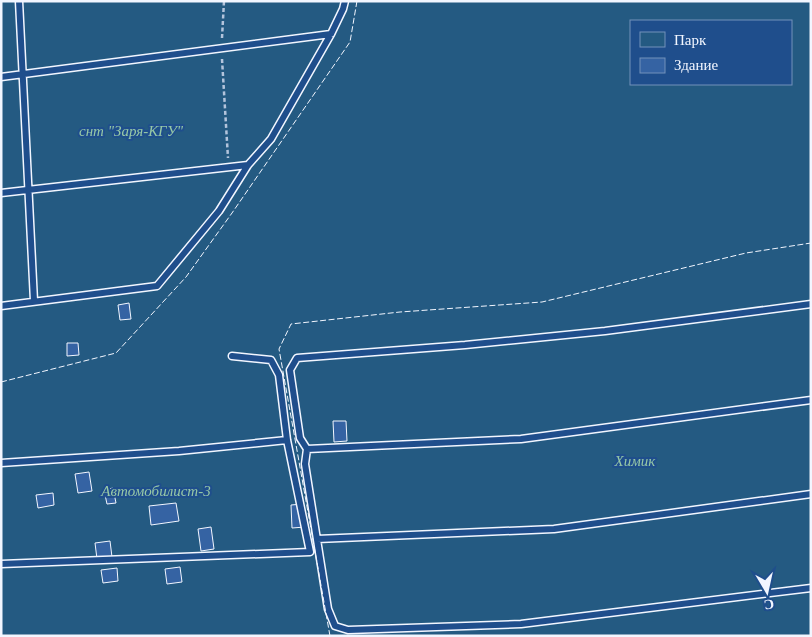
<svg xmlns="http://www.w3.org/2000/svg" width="812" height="637" viewBox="0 0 812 637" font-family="'Times New Roman',serif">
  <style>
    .green { fill: #245a82; stroke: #a8bbd7; fill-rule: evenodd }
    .building { fill: #3563a3; stroke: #f2f6ff }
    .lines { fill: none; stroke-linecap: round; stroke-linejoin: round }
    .service-casing { stroke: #f2f6ff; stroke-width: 9 }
    .path { stroke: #b3c4dc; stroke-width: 2.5; stroke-dasharray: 4 2.5; stroke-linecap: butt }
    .service { stroke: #1f4e8c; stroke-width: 6 }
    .fence { stroke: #f2f6ff; stroke-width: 1; stroke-dasharray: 6 2.5; stroke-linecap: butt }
    .labels { text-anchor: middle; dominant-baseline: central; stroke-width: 4; stroke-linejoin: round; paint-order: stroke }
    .park-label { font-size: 15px; font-style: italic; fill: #97c8a6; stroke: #1f4e8c }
  </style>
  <rect width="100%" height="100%" fill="#1f4e8c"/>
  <path class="green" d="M1,1H811V636H1ZM631,21H791V84H631Z"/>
  <path class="building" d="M129,303L131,319L120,320L118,305Z
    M67,343H78L79,355L67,356Z
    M333,421H346L347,441L334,442Z
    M89,472L92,491L78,493L75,474Z
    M113,488L116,503L107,504L104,490Z
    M53,493L54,505L38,508L36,495Z
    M176,503L179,521L151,525L149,506Z
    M303,504L305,527L292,528L291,505Z
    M211,527L214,549L201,551L198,529Z
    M110,541L112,557L97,559L95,543Z
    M180,567L182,582L167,584L165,569Z
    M117,568L118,581L103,583L101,570Z"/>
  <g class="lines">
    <g class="service-casing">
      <path id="service" d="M19,1L34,301
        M1,77L331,34
        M1,193L248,165
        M811,304L605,331L465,345L297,358L290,370L300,438L307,449L305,464L328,609L335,626L348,630L521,624L811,588
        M1,306L157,286L219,211L248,165L271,139L331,34L343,9L345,1
        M307,449L521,439L811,400
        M1,463L179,451L287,440
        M317,539L554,529L811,494
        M1,564L310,552L287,440L279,375L271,360L232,356"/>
    </g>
    <path class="path" d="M222,38L224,1
      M222,59L228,158"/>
    <use href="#service" class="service"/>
    <path class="fence" d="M1,382L116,353L186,277L232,213L350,42L357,1
      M330,636L279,349L291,324L400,312L542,302L746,253L811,243"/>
  </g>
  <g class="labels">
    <g class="park-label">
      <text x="131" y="131">снт "Заря-КГУ"</text>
      <text x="635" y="461">Химик</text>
      <text x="156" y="491">Автомобилист-3</text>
    </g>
  </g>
  <rect width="812" height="637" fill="none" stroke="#f2f6ff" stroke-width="5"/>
  <rect x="630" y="20" width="162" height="65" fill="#1f4e8c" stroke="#7391ba"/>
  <rect x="640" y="32" width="25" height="15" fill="#245a82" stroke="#7391ba"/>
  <text x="674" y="45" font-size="15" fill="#f2f6ff">Парк</text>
  <rect x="640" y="58" width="25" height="15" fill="#3563a3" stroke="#7391ba"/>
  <text x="674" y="70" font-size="15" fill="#f2f6ff">Здание</text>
  <g transform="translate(767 592) rotate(171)" stroke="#1f4e8c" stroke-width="4" paint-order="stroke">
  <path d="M0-4L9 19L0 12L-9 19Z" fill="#f2f6ff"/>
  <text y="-8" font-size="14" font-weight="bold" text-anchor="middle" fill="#f2f6ff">С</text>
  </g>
</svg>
